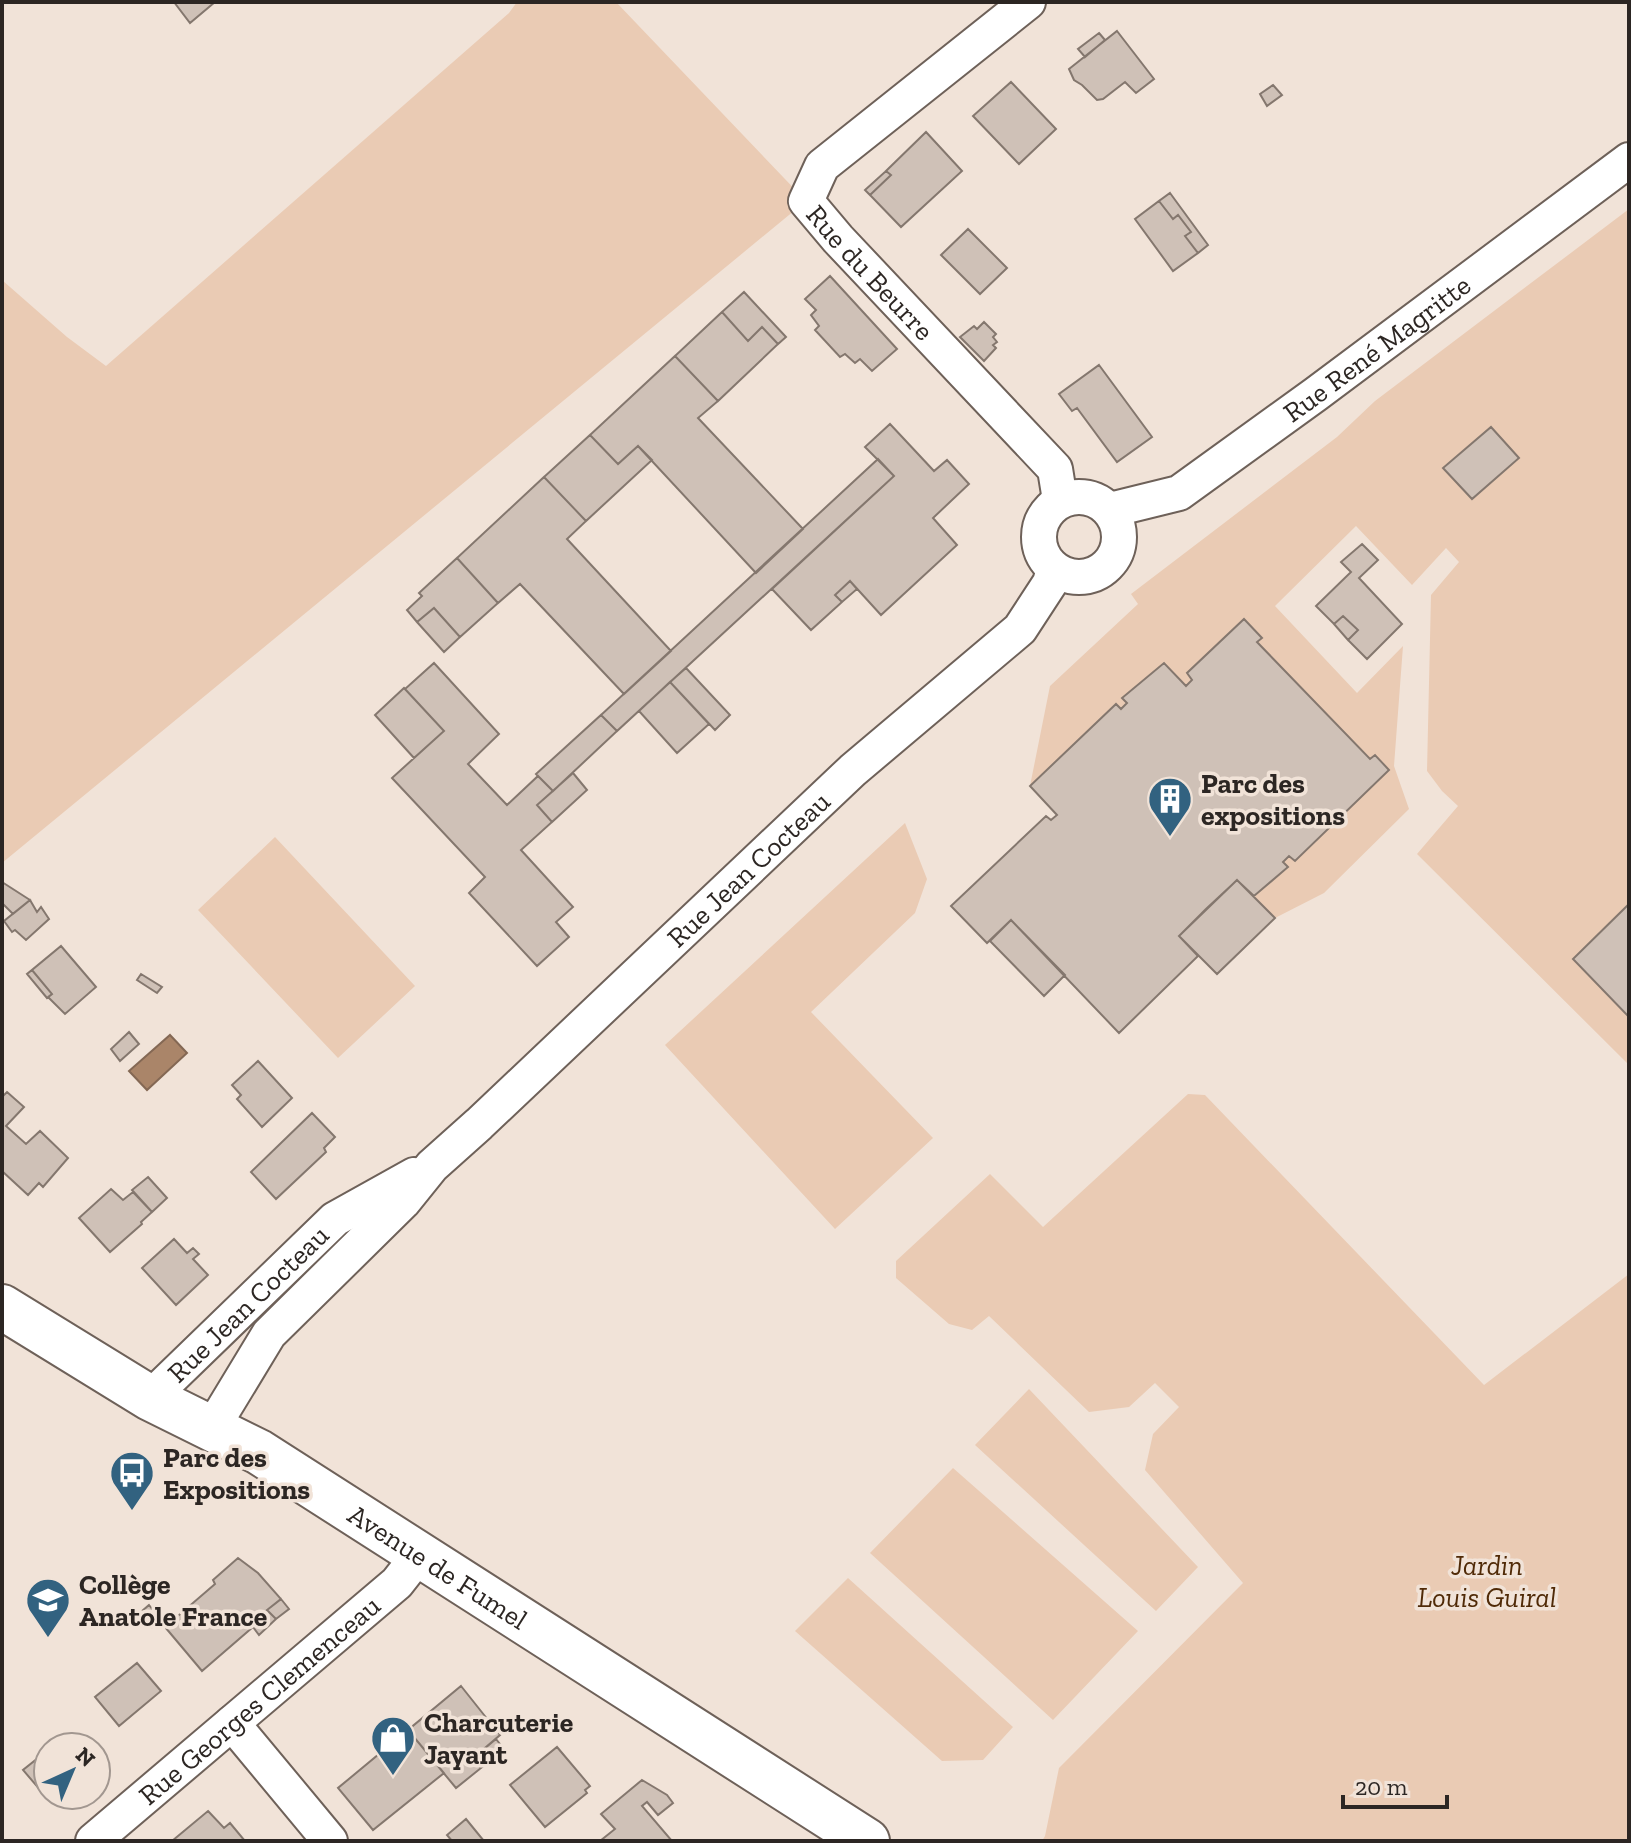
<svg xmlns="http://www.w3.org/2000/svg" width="1631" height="1843" viewBox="0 0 1631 1843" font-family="'Zilla Slab',serif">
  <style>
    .green { fill: #eacbb4 }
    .water { fill: #aa8569; stroke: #846854; stroke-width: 2 }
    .building { fill: #cfc1b7; stroke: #84776e; stroke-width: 2 }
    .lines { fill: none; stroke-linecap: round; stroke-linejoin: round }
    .street-casing { stroke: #6e6159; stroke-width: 38 }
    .secondary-casing { stroke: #6e6159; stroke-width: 48 }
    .street { stroke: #fff; stroke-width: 34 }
    .secondary { stroke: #fff; stroke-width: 44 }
    .labels { text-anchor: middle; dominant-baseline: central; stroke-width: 7; stroke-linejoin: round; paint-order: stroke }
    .street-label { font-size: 28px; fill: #2c2623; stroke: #f1e3d8 }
    .poi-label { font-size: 28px; font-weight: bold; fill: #2c2623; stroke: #f1e3d8; text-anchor: start }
    .park-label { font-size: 28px; font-style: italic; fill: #502a07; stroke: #f1e3d8 }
  </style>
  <rect width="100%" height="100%" fill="#f1e3d8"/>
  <path class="green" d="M517,2H616L806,201L2,863V280L67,337L106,366L509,13Z
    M1629,209V1065L1417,854L1458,806L1442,791L1427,771L1431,595L1459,562L1446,548L1412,585L1356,526L1275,606L1357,693L1403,646L1394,766L1409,809L1324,893L1275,918L1254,896L1288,868L1283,862L1289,856L1295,861L1389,770L1375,755L1370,759L1257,642L1262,637L1244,620L1187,673L1192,680L1186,686L1122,698L1127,703L1121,709L1115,704L1030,786L1050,686L1138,604L1131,594L1337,437L1375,401Z
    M905,823L927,879L915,913L811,1012L933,1138L835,1229L665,1045Z
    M275,837L415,986L338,1058L198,910Z
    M1188,1094L1205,1095L1484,1385L1629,1274V1841H1042L1045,1836L1059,1768L1243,1583L1145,1470L1153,1434L1179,1407L1155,1383L1129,1407L1089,1412L989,1316L972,1330L949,1324L896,1278V1261L990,1174L1043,1227Z
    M1029,1389L1198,1567L1156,1611L975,1445Z
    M953,1468L1138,1631L1053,1720L870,1553Z
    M848,1578L1013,1727L983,1760L942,1761L795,1631Z"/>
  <path class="water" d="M170,1035L187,1053L147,1090L129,1071Z"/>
  <path class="building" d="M174,2H215L190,23Z
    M1117,31L1154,79L1136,93L1125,82L1103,99L1097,100L1082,85L1074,80L1069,69Z
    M1099,33L1105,40L1085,57L1078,49Z
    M1011,82L1056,129L1019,164L973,116Z
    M1273,85L1282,95L1267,106L1260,94Z
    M926,132L962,171L901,227L870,195L891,175L886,171Z
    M886,171L891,175L870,195L865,190Z
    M1170,193L1208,245L1198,253L1185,236L1191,232L1178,215L1173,219L1159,201Z
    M1159,201L1173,219L1178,215L1191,232L1185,236L1198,253L1173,271L1135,219Z
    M968,229L1007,268L980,294L941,255Z
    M830,276L897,349L872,371L860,359L855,363L845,354L840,357L815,330L819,326L811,315L816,310L805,299Z
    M744,292L786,337L778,344L762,327L748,341L722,312Z
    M722,312L748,341L762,327L778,344L718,401L675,356Z
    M984,322L996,334L993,337L997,342L993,345L996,348L984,361L960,337L974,326L977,329Z
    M675,356L718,401L698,418L803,529L756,573L638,446L618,464L590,435Z
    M1099,365L1152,437L1117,462L1077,408L1072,411L1059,394Z
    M890,424L934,471L947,460L969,484L933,518L957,545L881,615L850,581L835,595L842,602L811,630L772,589L894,476L865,447Z
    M1491,427L1519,458L1472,499L1443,468Z
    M590,435L618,464L638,446L652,460L586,521L544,477Z
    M878,459L894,476L617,731L601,715Z
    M544,477L586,521L567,539L671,651L624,694L520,584L498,603L457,558Z
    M1362,544L1378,560L1359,578L1402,624L1367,659L1348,640L1358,630L1343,616L1334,624L1316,606L1351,572L1341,562Z
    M457,558L498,603L460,637L434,608L417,622L407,610L422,596L419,593Z
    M850,581L857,589L842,602L835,595Z
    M434,608L460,637L444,652L417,622Z
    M1343,616L1358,630L1348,640L1334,624Z
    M1244,619L1262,638L1257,642L1370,759L1375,755L1389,770L1295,861L1289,856L1283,862L1288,867L1254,896L1237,880L1206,909L1179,936L1198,956L1119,1033L1011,920L987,943L951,906L1046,816L1051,820L1057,815L1030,786L1116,704L1121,709L1127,703L1122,698L1164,663L1186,686L1192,680L1187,673Z
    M434,663L499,734L468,764L507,805L538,776L553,791L537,805L552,822L521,850L573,907L556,922L569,937L537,966L469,893L485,877L392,778L444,731L405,689Z
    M686,668L730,715L715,730L670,682Z
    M670,682L709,724L677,753L639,711Z
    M404,688L444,731L414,758L375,715Z
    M601,715L617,731L553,791L536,774Z
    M573,773L587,790L552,822L537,805Z
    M1237,880L1275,918L1217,974L1179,936Z
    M2,882L30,900L13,914L2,903Z
    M30,900L37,912L41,907L49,919L26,940L15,930L12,932L4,921Z
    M1629,904V1017L1573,959Z
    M1011,920L1065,975L1044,996L990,941Z
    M61,946L96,987L65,1014L48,997L52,994L32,970Z
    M32,970L52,994L47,998L27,974Z
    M141,974L162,987L157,993L137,980Z
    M129,1032L139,1044L120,1061L111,1049Z
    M258,1061L292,1098L262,1127L237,1099L241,1095L232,1085Z
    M7,1092L24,1107L6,1126L26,1144L40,1131L68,1158L43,1187L39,1183L28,1195L2,1171V1097Z
    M312,1113L335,1137L324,1148L326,1152L276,1199L251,1172Z
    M148,1177L167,1198L152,1212L132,1190Z
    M111,1189L123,1200L133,1192L152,1212L141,1222L142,1224L110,1252L79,1218Z
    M174,1239L187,1253L193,1248L199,1254L193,1259L208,1275L176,1305L142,1268Z
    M238,1558L258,1573L281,1599L267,1610L276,1619L259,1635L253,1627L202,1671L165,1627L215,1584L213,1580Z
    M281,1599L289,1609L276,1619L267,1610Z
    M149,1605L160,1619L152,1627L141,1612Z
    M137,1663L161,1691L119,1726L95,1697Z
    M461,1686L500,1735L472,1759L481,1768L456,1788L408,1730Z
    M408,1730L444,1773L373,1830L338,1788Z
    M496,1739L504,1749L481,1768L472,1759Z
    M557,1747L590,1786L585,1790L587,1793L545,1827L510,1785Z
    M48,1750V1795H53L48,1799L23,1770Z
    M642,1780L667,1795L673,1803L658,1815L647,1802L642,1806L672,1841H600L615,1829L601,1814Z
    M208,1811L224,1828L230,1823L245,1841H172Z
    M466,1819L484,1841H452L447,1835Z"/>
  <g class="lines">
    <g class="street-casing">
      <g id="street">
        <path id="s1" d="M1028,2L822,166L806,201L838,239L1055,469L1060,500"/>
        <circle cx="1079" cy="537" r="40"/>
        <path id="s2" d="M1110,510L1179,493L1316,394L1629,160"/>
        <path id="s3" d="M150,1398L335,1219L414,1175"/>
        <path id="s4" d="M212,1428L269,1334L403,1202L432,1166L479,1124L853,770L1020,629L1050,583L1054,569"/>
        <path d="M232,1723L330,1841"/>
        <path id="s5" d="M93,1841L397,1583L419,1555"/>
      </g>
    </g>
    <g class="secondary-casing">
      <g id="secondary">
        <path id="s6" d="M2,1307L150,1398L259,1452L867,1841"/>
      </g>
    </g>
    <use href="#street" class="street"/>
    <use href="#secondary" class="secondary"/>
  </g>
  <defs>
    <g id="building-pin" transform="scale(2.3)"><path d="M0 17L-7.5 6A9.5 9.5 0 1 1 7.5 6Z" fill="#326280" stroke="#f1e3d8"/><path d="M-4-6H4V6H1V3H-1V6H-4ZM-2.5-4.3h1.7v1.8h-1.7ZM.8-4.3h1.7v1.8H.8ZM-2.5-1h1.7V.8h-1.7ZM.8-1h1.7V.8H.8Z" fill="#fff"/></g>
    <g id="bus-pin" transform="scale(2.3)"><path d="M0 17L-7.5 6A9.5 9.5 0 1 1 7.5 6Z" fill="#326280" stroke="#f1e3d8"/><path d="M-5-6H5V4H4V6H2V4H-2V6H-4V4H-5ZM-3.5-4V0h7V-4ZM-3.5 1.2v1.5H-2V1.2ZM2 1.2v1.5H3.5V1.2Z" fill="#fff"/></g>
    <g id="school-pin" transform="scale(2.3)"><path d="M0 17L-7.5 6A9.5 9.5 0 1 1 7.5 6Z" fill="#326280" stroke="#f1e3d8"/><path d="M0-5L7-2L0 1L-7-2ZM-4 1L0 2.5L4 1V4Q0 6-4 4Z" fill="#fff"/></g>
    <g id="shop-pin" transform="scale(2.3)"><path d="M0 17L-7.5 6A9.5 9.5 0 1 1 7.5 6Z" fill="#326280" stroke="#f1e3d8"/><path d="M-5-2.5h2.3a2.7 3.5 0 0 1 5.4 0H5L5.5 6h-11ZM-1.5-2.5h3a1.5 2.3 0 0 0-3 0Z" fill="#fff"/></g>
  </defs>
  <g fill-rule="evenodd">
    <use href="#building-pin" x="1170" y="799"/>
    <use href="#bus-pin" x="132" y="1473"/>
    <use href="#school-pin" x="48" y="1600"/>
    <use href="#shop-pin" x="393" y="1738"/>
  </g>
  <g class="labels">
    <g class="street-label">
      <text stroke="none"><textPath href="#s1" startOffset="398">Rue du Beurre</textPath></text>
      <text stroke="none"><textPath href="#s2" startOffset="316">Rue René Magritte</textPath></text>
      <text stroke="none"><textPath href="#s4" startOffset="778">Rue Jean Cocteau</textPath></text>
      <text stroke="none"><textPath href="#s3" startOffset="136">Rue Jean Cocteau</textPath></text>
      <text stroke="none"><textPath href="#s6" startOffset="508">Avenue de Fumel</textPath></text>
      <text stroke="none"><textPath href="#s5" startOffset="218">Rue Georges Clemenceau</textPath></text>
    </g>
    <g class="poi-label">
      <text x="1201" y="783">Parc des<tspan x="1201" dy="32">expositions</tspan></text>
      <text x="163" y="1457">Parc des<tspan x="163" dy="32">Expositions</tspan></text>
      <text x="79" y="1584">Collège<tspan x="79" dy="32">Anatole France</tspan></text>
      <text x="424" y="1722">Charcuterie<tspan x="424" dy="32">Jayant</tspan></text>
    </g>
    <g class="park-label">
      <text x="1487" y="1565">Jardin<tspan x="1487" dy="32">Louis Guiral</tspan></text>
    </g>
  </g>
  <rect width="1631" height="1843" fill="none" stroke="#2c2623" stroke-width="8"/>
  <g transform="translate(72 1771) rotate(44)"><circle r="38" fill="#f1e3d8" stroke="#a29790" stroke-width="2"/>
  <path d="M0-6L14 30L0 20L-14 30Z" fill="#326280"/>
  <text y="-12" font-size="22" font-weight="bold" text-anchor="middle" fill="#2c2623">N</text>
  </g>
  <path d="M1343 1795v12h104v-12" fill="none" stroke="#2c2623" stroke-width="4"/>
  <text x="1355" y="1795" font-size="24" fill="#2c2623" stroke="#f1e3d8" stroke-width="6" paint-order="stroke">20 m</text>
</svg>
